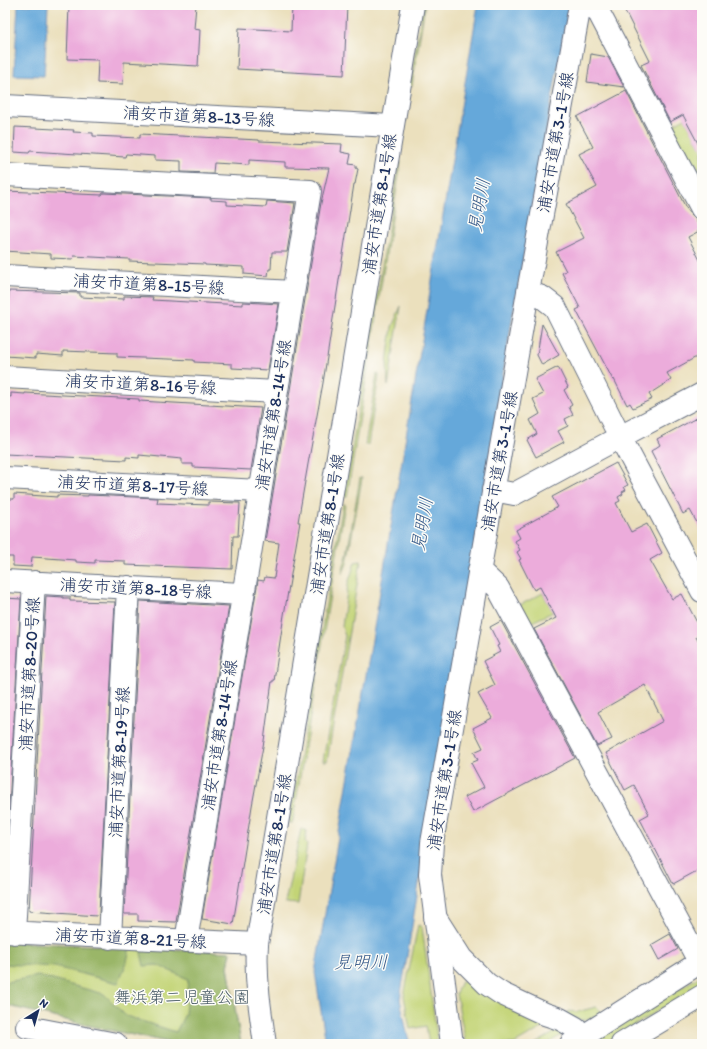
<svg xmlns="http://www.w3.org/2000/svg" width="707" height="1049" viewBox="0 0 707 1049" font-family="Itim,'Klee One',sans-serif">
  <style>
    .green { fill: #c3d476; stroke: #6f826a }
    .forest { fill: #9ab667; stroke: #5a7262 }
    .water { fill: #65a8da; stroke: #406c9c }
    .building { fill: #ecacdb }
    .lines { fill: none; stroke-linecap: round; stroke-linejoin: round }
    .minor-casing { stroke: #646d7f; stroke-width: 24 }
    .tertiary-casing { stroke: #646d7f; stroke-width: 24 }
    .minor { stroke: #fff; stroke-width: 22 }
    .tertiary { stroke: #fff; stroke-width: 22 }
    .labels { text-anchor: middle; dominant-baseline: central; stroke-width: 3; stroke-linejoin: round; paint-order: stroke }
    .street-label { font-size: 17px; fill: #1b2f5e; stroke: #fdfcf7 }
    .park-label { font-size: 17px; fill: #455864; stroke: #fdfcf7 }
    .water-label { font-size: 18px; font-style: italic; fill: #355989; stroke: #fdfcf7 }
  </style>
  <rect width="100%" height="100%" fill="#fdfcf7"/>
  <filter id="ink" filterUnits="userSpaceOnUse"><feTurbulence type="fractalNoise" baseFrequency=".025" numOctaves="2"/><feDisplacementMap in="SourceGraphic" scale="8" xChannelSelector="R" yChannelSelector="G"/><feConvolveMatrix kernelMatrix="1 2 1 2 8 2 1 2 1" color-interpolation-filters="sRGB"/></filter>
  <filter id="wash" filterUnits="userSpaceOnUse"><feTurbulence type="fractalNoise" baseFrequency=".012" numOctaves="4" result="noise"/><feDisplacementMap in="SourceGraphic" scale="16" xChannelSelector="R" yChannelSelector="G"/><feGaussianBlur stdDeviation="0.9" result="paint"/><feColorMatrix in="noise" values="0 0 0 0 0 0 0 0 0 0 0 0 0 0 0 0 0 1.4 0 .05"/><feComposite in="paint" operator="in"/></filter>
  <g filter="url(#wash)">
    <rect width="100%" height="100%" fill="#ebe0bd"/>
    <path class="green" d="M423,5H425L412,86L410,85Z
      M685,118L702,151V175L694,160L688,163L670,130L675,127L674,124Z
      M401,162L347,497H344L399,163Z
      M401,306L388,386L387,362L392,327Z
      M377,374L379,375L368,445H365Z
      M360,478H362L347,563L343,573H342L347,555Z
      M343,504H345L293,820L292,823H289Z
      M361,561L327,761H323L345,636L342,627L348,584L355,562Z
      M543,593L553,612L528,624L518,606Z
      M301,829L307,831L305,842L307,844L298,904L285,903Z
      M418,925L422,927L438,1044H429L426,1026L410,1029L404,996Z
      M5,942L231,952L228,967L241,1044H178L99,1028L5,1005Z
      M702,975V984L604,1044H588Z
      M461,981L473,983L549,1024L514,1044H466L456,994Z
      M596,1007L601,1013C585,1022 583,1022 566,1015L569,1011L577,1012Z
      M562,1028L565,1032L563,1034L547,1044H535Z"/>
    <path class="forest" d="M5,942L130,947L127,962L118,983L55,967L5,964Z
      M140,948L231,952L228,967L241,1044H178L99,1028L5,1005V985L7,982L38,976L104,994L126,1016L176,1032L185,1014L188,979L157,965L144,966Z"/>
    <path class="water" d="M18,5H48L44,76L14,75Z
      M478,5H569L513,313L400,999L407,1033L410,1044H326L315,972L371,646Z"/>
    <g id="blocks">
      <path class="building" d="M69,5H196L194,29L200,30L198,66L124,62L123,84L97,83L98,60L67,59Z
        M292,5H347L344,75L237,69L239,28L291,31Z
        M622,5H702V151L683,115L670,122L641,65L650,61Z
        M591,54L608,57L624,87L587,82Z
        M626,91L686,208L696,220L701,230L688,237L702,264V354L667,373L671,380L649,394L652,399L633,408L630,403L627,405L614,379L613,380L576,310L580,308L562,273L566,271L556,252L584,238L566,204L597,187L579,154L593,147L577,117Z
        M15,127L74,130L73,132L93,133V136L140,138V134L259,140V141L342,144L341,152L351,154L349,164L356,165V168L358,169L355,184H354L323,383L308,464L298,522H300L284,615L274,681H272L264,741L252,806L233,924L202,919L258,580L264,581L265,577L274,578L279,543L265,541L321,203L329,168L285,167V162L249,160V165L214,163L213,173L181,172V161L155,160V156L126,154L125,157L30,151L29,153L14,152Z
        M5,191L102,195L103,193L211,198V200L227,201V205L266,207L267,201L295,203L287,252H272L271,269H269L268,276L244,274V267L205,265V264L129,261V259L74,256L73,259L51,258V254L5,251Z
        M9,291L80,293V297L124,299V296L153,297L152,300L243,305V302L279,304L268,370L232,368V364L194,362V360L117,357V353L63,351V356L36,354V358L5,356V330H7Z
        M542,324L559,355L542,365L537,355Z
        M558,367L568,387L564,390L572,405L569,407L573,415L565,419L568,426L558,431L564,442L536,457L527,440L537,434L530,420L540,414L533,399L543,394L535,379Z
        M11,393L25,394V393L139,399V401L261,408L251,470L193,467V464H182V459L139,455V458L126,457V460L5,454V396L11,397Z
        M702,415V532L690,510L683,514L651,451L660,445L657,439Z
        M616,463L628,485L624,487L626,490L622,492L623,494L618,497L620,501L616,503L631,532L647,524L662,553L650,560L672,599L682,594L702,632V634L696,637L702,648V868L673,884L640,819L649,814L634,785L625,790L606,753L663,721L645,685L598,712L612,739L597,746L534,629L556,618L540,587L534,590L519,560L521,559L517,552L520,550L515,541L520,538L516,530L558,507L552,497Z
        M14,494L57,497V495L88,496V495L158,498L157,503L208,505V502L240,503L238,536H233L232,569L125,565V561L95,560V563L76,562V560L32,557L31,567L13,566V557H5V520L6,499H14Z
        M46,596L63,597V598H70V601L115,602L99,914L97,916L29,911Z
        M5,598L21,599L8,824H5Z
        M140,601L229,606L176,922L138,921V914H124Z
        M501,621L575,758L473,812L465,797L484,787L471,763L478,760L474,752L483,748L473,728L492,718L478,694L495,685L483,661L500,652L497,646L499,645L490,627Z
        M670,934L678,949L659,960L651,945Z"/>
    </g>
  </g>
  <g filter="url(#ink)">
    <use href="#blocks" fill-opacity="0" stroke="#646d7f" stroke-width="1"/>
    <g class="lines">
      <g class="minor-casing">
        <path id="minor" d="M589,5L599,13L702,209
          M5,175L310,191L186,941
          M5,276L293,292
          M528,292L542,297L555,307L620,437L702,591
          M5,377L276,392
          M5,478L260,491
          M493,490L514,494L620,437L702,394
          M479,570L498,588L700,963
          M5,581L242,594
          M5,932L257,944
          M14,933L34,582
          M110,938L128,587
          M27,1027L116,1044
          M452,1044L430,875L432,843L528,292L580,5"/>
      </g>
      <g class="tertiary-casing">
        <path id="tertiary" d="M5,106L392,126
          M435,917L461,958L487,984L502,994L545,1014L560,1019L576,1028L582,1037
          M265,1044C260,1011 255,978 257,944L413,5
          M571,1044L702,961
          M622,1044L702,996"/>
      </g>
      <use href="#minor" class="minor"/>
      <use href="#tertiary" class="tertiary"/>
    </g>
  </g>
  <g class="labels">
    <g class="street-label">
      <text transform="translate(199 116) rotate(3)">浦安市道第8-13号線</text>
      <text transform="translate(555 142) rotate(-80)">浦安市道第3-1号線</text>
      <text transform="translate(379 204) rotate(-81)">浦安市道第8-1号線</text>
      <text transform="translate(149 284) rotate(3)">浦安市道第8-15号線</text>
      <text transform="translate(141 384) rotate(3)">浦安市道第8-16号線</text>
      <text transform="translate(273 415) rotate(-81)">浦安市道第8-14号線</text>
      <text transform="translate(499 461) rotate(-80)">浦安市道第3-1号線</text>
      <text transform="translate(133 485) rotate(3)">浦安市道第8-17号線</text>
      <text transform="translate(327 524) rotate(-81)">浦安市道第8-1号線</text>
      <text transform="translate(136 588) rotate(3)">浦安市道第8-18号線</text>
      <text transform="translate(29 674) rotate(-87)">浦安市道第8-20号線</text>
      <text transform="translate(219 735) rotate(-81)">浦安市道第8-14号線</text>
      <text transform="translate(119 762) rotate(-87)">浦安市道第8-19号線</text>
      <text transform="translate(444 780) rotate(-81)">浦安市道第3-1号線</text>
      <text transform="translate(274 844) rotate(-81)">浦安市道第8-1号線</text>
      <text transform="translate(131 938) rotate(3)">浦安市道第8-21号線</text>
    </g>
    <g class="park-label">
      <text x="182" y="997">舞浜第二児童公園</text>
    </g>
    <g class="water-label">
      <text transform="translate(479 205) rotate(-80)">見明川</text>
      <text transform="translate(422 524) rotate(-80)">見明川</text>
      <text x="361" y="962">見明川</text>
    </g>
  </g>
  <rect width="707" height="1049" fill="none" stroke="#fdfcf7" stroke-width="20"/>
  <g transform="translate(38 1011) rotate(37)" stroke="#fdfcf7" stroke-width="3" paint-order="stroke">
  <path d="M0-3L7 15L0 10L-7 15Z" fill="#1b2f5e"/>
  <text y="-6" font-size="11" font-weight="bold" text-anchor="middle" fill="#1b2f5e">N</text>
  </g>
</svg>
